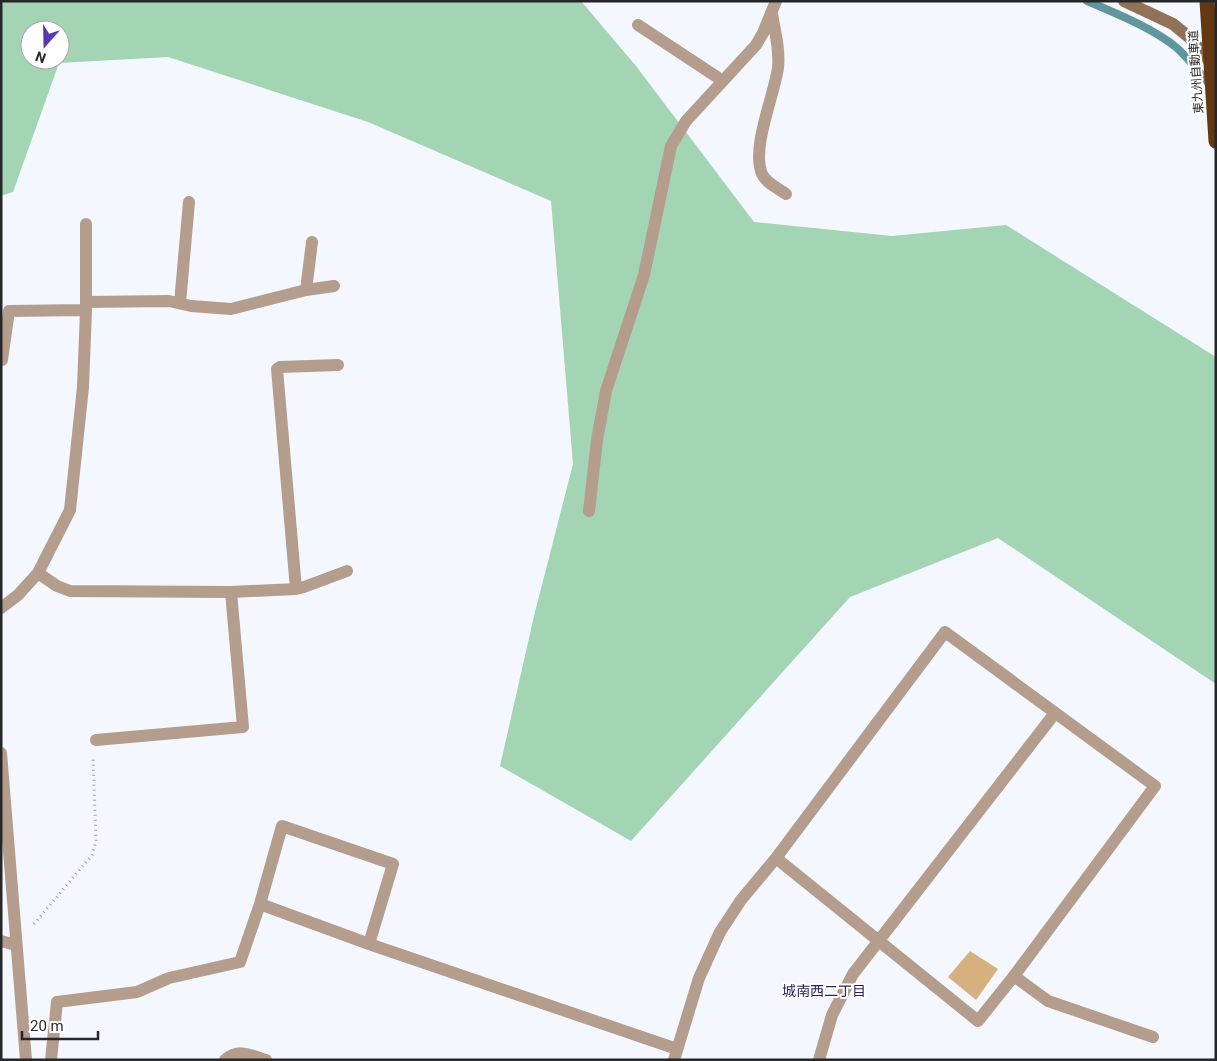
<svg xmlns="http://www.w3.org/2000/svg" width="1217" height="1061" viewBox="0 0 1217 1061" font-family="Roboto,'Noto Sans JP',sans-serif">
  <style>
    .green { fill: #a3d4b4; fill-rule: evenodd }
    .lines { fill: none; stroke-linecap: round; stroke-linejoin: round }
    .stream { stroke: #60979f; stroke-width: 8 }
    .building { fill: #d6b17f }
    .path { stroke: #9da0a4; stroke-width: 3; stroke-dasharray: 1 4; stroke-linecap: butt }
    .service { stroke: #b49d8d; stroke-width: 12 }
    .minor { stroke: #b49d8d; stroke-width: 12 }
    .secondary { stroke: #917259; stroke-width: 12 }
    .motorway-bridge { stroke: #633812; stroke-width: 15 }
    .labels { text-anchor: middle; dominant-baseline: central; stroke-width: 4; stroke-linejoin: round; paint-order: stroke }
    .street-label { font-size: 12px; fill: #262729; stroke: #fff }
    .neighbourhood-label { font-size: 14px; fill: #2d225d; stroke: #fff }
  </style>
  <rect width="100%" height="100%" fill="#f4f8fe"/>
  <path class="green" d="M1,1H581L636,66L754,222L892,236L1006,225L1216,357V684L998,538L850,597L631,841L500,766L534,616L573,464L551,201L368,122L168,57L59,63L13,192L1,196ZM30,30H60V60H30Z"/>
  <g class="lines">
    <path class="stream" d="M1087,1C1115,13 1153,28 1177,48C1189,59 1200,73 1211,86"/>
  </g>
  <path class="building" d="M970,951L998,969L976,1000L948,977Z"/>
  <g class="lines">
    <path class="path" d="M34,924L92,855L96,842L93,757"/>
    <path class="service" d="M1014,976L1048,1001L1153,1037"/>
    <path class="minor" d="M772,14C775,32 780,50 778,68C774,96 751,148 762,174C766,183 778,188 786,194
      M638,25L723,81
      M306,290L312,242
      M86,302L169,301L191,306L231,309L306,290L334,286
      M180,303L189,202
      M2,360L9,311L86,310
      M589,511L597,440L606,391L644,275L671,146L686,121L756,45L763,33L776,1
      M38,573L57,586L70,591L231,592L296,589L304,587L347,571
      M296,589L277,369L280,367L338,365
      M1,608L18,595L38,573L70,510L83,387L86,310V224
      M96,740L243,727L231,592
      M1,753L26,1060
      M260,904L369,944L677,1049
      M1,941L16,945
      M51,1060L57,1002L137,992L169,978L240,962L260,904L282,826L393,864L369,944
      M225,1060C239,1048 250,1055 266,1060
      M674,1060L699,978L720,932L741,900L776,858L945,632L1155,786L1014,976L978,1021L776,858
      M819,1060L832,1015L853,974L1055,713"/>
    <path class="secondary" d="M1124,1L1173,24L1190,38L1214,66"/>
    <path class="motorway-bridge" d="M1207,1L1216,141"/>
  </g>
  <g class="labels">
    <g class="street-label">
      <text transform="translate(1196 72) rotate(-94)">東九州自動車道</text>
    </g>
    <g class="neighbourhood-label">
      <text x="824" y="991">城南西二丁目</text>
    </g>
  </g>
  <rect width="1217" height="1061" fill="none" stroke="#262729" stroke-width="5"/>
  <g transform="translate(45 45) rotate(200)"><circle r="24" fill="#ffffff" stroke="#a8a9a9"/>
  <path d="M0-4L9 19L0 12L-9 19Z" fill="#553bb2"/>
  <text y="-8" font-size="14" font-weight="bold" text-anchor="middle" fill="#262729">N</text>
  </g>
  <path d="M22 1031v8h76v-8" fill="none" stroke="#262729" stroke-width="2.5"/>
  <text x="30" y="1031" font-size="15" fill="#262729" stroke="#ffffff" stroke-width="4" paint-order="stroke">20 m</text>
</svg>
